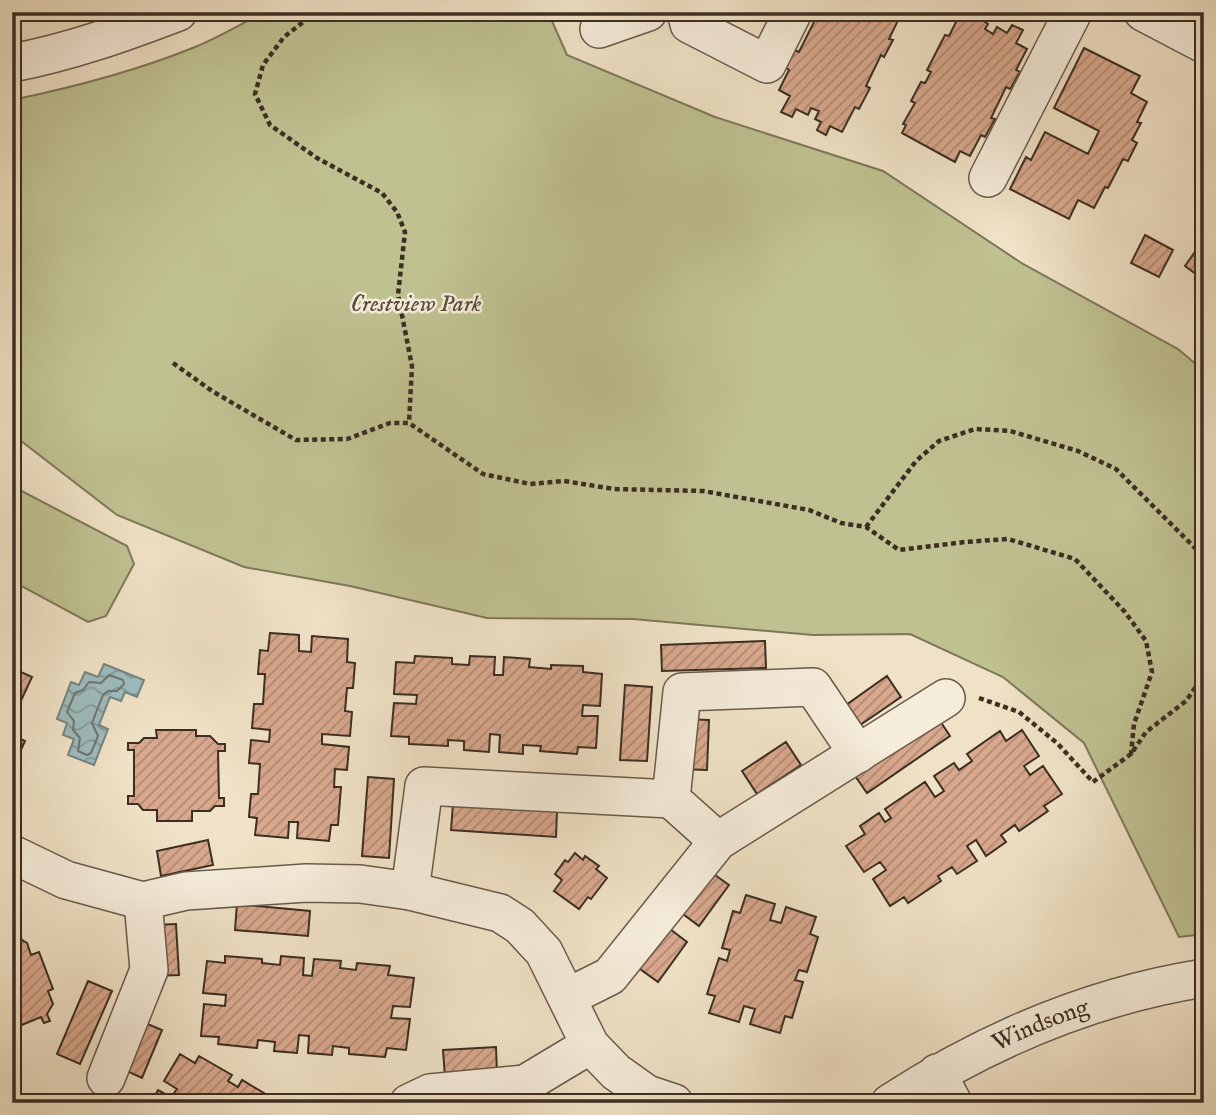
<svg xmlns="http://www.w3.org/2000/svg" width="1216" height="1115" viewBox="0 0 1216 1115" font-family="'IM FELL English',serif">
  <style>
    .park { fill: #c0c191; stroke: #7e785a; stroke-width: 2 }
    .water { fill: url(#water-waves); stroke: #768380; stroke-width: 2 }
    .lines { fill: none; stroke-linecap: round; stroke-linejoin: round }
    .shore { stroke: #6c7570; stroke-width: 2 }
    .building { fill: url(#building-hatch); stroke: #3c2e23; stroke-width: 2 }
    .minor-casing { stroke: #695b4c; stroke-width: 40 }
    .path { stroke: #3c2e23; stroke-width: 4.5; stroke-dasharray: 5 3.5; stroke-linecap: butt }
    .minor { stroke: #f5ecda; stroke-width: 37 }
    .labels { text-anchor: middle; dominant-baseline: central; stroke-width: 5; stroke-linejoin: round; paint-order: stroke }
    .park-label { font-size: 24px; font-style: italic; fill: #564b39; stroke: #f5ecda }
    .street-label { font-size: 24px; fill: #3c2e23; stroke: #f5ecda }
  </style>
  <defs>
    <pattern id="water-waves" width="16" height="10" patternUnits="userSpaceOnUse" patternTransform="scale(1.75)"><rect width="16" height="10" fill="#9dbcbe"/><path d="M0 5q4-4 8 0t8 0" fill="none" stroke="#81999a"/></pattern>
    <pattern id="building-hatch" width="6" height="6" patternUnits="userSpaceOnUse" patternTransform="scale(1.75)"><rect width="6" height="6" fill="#d9a88d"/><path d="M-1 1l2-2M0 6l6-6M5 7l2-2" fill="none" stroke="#b18973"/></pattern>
  </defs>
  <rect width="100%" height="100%" fill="#f0e2c6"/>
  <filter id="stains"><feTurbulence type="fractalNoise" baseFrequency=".00286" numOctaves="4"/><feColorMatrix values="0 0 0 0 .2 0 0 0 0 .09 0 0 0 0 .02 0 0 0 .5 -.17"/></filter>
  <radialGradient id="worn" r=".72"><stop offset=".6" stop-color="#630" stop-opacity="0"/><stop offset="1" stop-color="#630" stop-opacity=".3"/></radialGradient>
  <path class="park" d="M264,12H548L567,55L715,117L883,171L1023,264L1178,349L1204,371V934L1179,937L1084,743L1003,677L910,634L813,635L633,619L487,618L350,586L244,567L117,515L12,434V100C75,87 136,71 195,47C219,37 241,24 264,12Z
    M12,486L127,546L134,564L106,616L88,622L12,581Z"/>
  <path class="water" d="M104,664L144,680L137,697L125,692L121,701L110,697L99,725L108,729L94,765L68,755L74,739L63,735L67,723L57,719L71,682L79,685L85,672L98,677Z"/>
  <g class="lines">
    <path class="shore" d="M109,675L123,680L124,684L117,691H108L103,695L92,723L98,736L91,753L87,755L78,751L80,738L73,730L74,721L67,712L75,693L83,690L89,682L101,683Z"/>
  </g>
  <path class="building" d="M814,12H902L889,39L893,40L884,57L881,55L866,86L870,88L859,109L855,107L842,132L830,126L826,135L817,130L821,122L815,119L819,111L811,108L808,115L796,109L792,117L781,112L790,96L779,90L789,70L785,67L794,50L799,52L814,22L810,20Z
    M961,12L988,13L984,21L988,24L985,29L993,34L997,27L1007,33L1012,25L1023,30L1016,43L1027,49L1016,70L1020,72L1010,89L1006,87L991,118L995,119L985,137L981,135L970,156L960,151L955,162L902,133L906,125L903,124L915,103L911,101L921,82L925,83L931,72L927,70L945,35L949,36Z
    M1084,48L1140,76L1131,93L1147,102L1137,122L1141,123L1132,140L1137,143L1128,161L1123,159L1108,188L1105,187L1094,208L1078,200L1069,219L1010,189L1026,157L1031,160L1045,132L1088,154L1099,131L1054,108Z
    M1145,235L1173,250L1159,277L1131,263Z
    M1197,249L1204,254V284L1195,278L1197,275L1185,266Z
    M270,633L299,635V651L311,652L312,636L348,639L347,662L355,663L353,688H347L345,711L352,712L350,736L322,734V744L349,747L347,770L335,769L334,787H341L338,825H331L329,841L297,838L298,822H289L288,838L255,835L257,818L249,817L251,794H258L260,764L249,763L251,740L269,742L270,730L252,728L254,704H263L265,674H258L260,650L268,651Z
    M765,641L766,668L662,671L661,645Z
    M415,656L452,658V664L469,665L470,656L495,657L494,675H503L504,657L530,659L529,667L551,669V665L583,666V672L602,674L600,706L583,705L582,716H598L596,748L578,747L577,754L540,751L541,746L523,745V754L499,752L500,735L490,734L489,752L464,750V741L448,740V746L409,744V737L391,736L394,703L416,704L417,695L394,694L396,662L414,663Z
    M12,668L32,677L12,720Z
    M887,676L901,697L860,725L846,705Z
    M625,685L652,687L647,761L620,760Z
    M936,715L950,736L867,793L853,773Z
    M683,719L709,720L707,770L681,769Z
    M156,730H196V736H210L218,744H225V751H218L219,798H224V806H215L210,811H192V821H157V810H143L138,804H128V796H134V750H128V743H139L144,738H157Z
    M1022,730L1039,756L1024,766L1030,775L1043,766L1062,794L1044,806L1048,811L1019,831L1015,825L1001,835L1006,842L986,856L976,840L967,846L977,861L957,874L952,867L938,876L941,881L908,903L904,897L890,906L873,879L886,870L880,862L864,872L846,846L865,834L860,826L879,813L885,822L891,818L885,809L925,782L935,797L944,791L934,776L954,763L959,770L972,761L967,754L1000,731L1006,741Z
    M12,735L25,741L16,761L12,759Z
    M786,742L801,765L757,794L742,771Z
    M368,777L394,779L389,858L362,856Z
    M453,804L557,811L556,837L451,830Z
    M208,840L213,865L161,876L157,851Z
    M575,853L583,860L585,856L599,866L596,869L607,878L591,899L588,897L579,909L554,891L562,880L555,874L565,860L568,862Z
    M708,870L729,885L699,926L679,911Z
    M746,895L775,904L770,920L781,923L786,907L816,917L810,934L818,937L807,972L799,970L795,980L803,982L792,1018L785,1016L780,1033L750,1024L755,1009L744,1006L739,1022L709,1013L715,996L707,994L719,958L727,961L730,950L722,948L733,911L740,913Z
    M237,904L310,911L308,936L235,930Z
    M176,924L179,975L154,976L151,925Z
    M666,926L687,942L658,982L636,966Z
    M17,930L22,940L27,943L31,955L39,952L53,989L48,991L53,1004L47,1014L50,1021L44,1023L41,1017L12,1029V932Z
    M225,956L262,959V963L280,965L281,956L304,958L303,975L312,976L314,959L341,961L340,968L356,970L357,963L390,966L388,975L414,978L410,1007L393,1006L391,1018L410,1019L406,1050L387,1048L385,1057L349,1054V1048L333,1046L332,1055L308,1053L309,1036L299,1035L297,1053L274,1051L275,1042L258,1040L257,1048L218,1044L219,1037L201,1036L204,1004L225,1006L226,995L203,993L207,961L225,963Z
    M88,981L112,991L80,1064L57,1054Z
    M138,1020L162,1030L142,1078L118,1067Z
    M496,1047L497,1074L445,1077L443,1050Z
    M180,1054L195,1063L199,1056L232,1075L228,1081L238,1087L242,1080L274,1099L271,1103H151L158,1090L171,1097L177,1089L164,1081Z
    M343,1094L355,1103H337Z"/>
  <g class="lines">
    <g class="minor-casing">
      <g id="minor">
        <path d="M686,12L689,24L767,64L793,12"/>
        <path d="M1143,12L1204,44"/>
        <path d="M599,29L648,12"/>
        <path d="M12,63C70,52 123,33 178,12"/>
        <path d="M988,178L1073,12"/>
        <path d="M718,841L671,799L682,692L813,687L858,754"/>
        <path d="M12,854L66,880L143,901L186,891L306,883L360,884L410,891L500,913L520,926L544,952L590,1045L616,1072L647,1094L674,1103"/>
        <path d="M410,891L424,786L671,799"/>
        <path d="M568,997L610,976L718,841L946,698"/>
        <path d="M937,1073L953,1103"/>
        <path d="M106,1078L149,970L143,901"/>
        <path d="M409,1103L430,1093L525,1084"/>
        <path d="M512,1103L525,1084L590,1045"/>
        <path id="s1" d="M890,1103C986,1041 1090,996 1204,978"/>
      </g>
    </g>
    <path class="path" d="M316,12L284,37L263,65L255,94L270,125L317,158L382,193L397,212L405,232L398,295L412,366L409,423
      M173,363L212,391L296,440L347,439L390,423H409L483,474L530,484L564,481L614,489L703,491L809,510L841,523L866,527L899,550L965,542L1008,539L1075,559L1125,612L1146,641L1152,672L1134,724L1131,754
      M866,527L916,461L939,441L975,429L1010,431L1078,451L1116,469L1204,557
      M979,698L1019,712L1057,743L1093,782L1131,754L1146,732L1186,701L1204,675"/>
    <use href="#minor" class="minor"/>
  </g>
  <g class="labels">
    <g class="park-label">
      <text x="416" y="304">Crestview Park</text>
    </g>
    <g class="street-label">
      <text stroke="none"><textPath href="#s1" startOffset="170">Windsong</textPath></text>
    </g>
  </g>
  <rect width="1216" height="1115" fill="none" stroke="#f0e2c6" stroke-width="42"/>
  <rect x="14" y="14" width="1188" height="1087" fill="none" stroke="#3c2e23" stroke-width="3.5"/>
  <rect x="21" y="21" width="1174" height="1073" fill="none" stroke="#3c2e23" stroke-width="2"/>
  <rect width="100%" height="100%" filter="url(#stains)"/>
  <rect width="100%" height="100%" fill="url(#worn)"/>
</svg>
